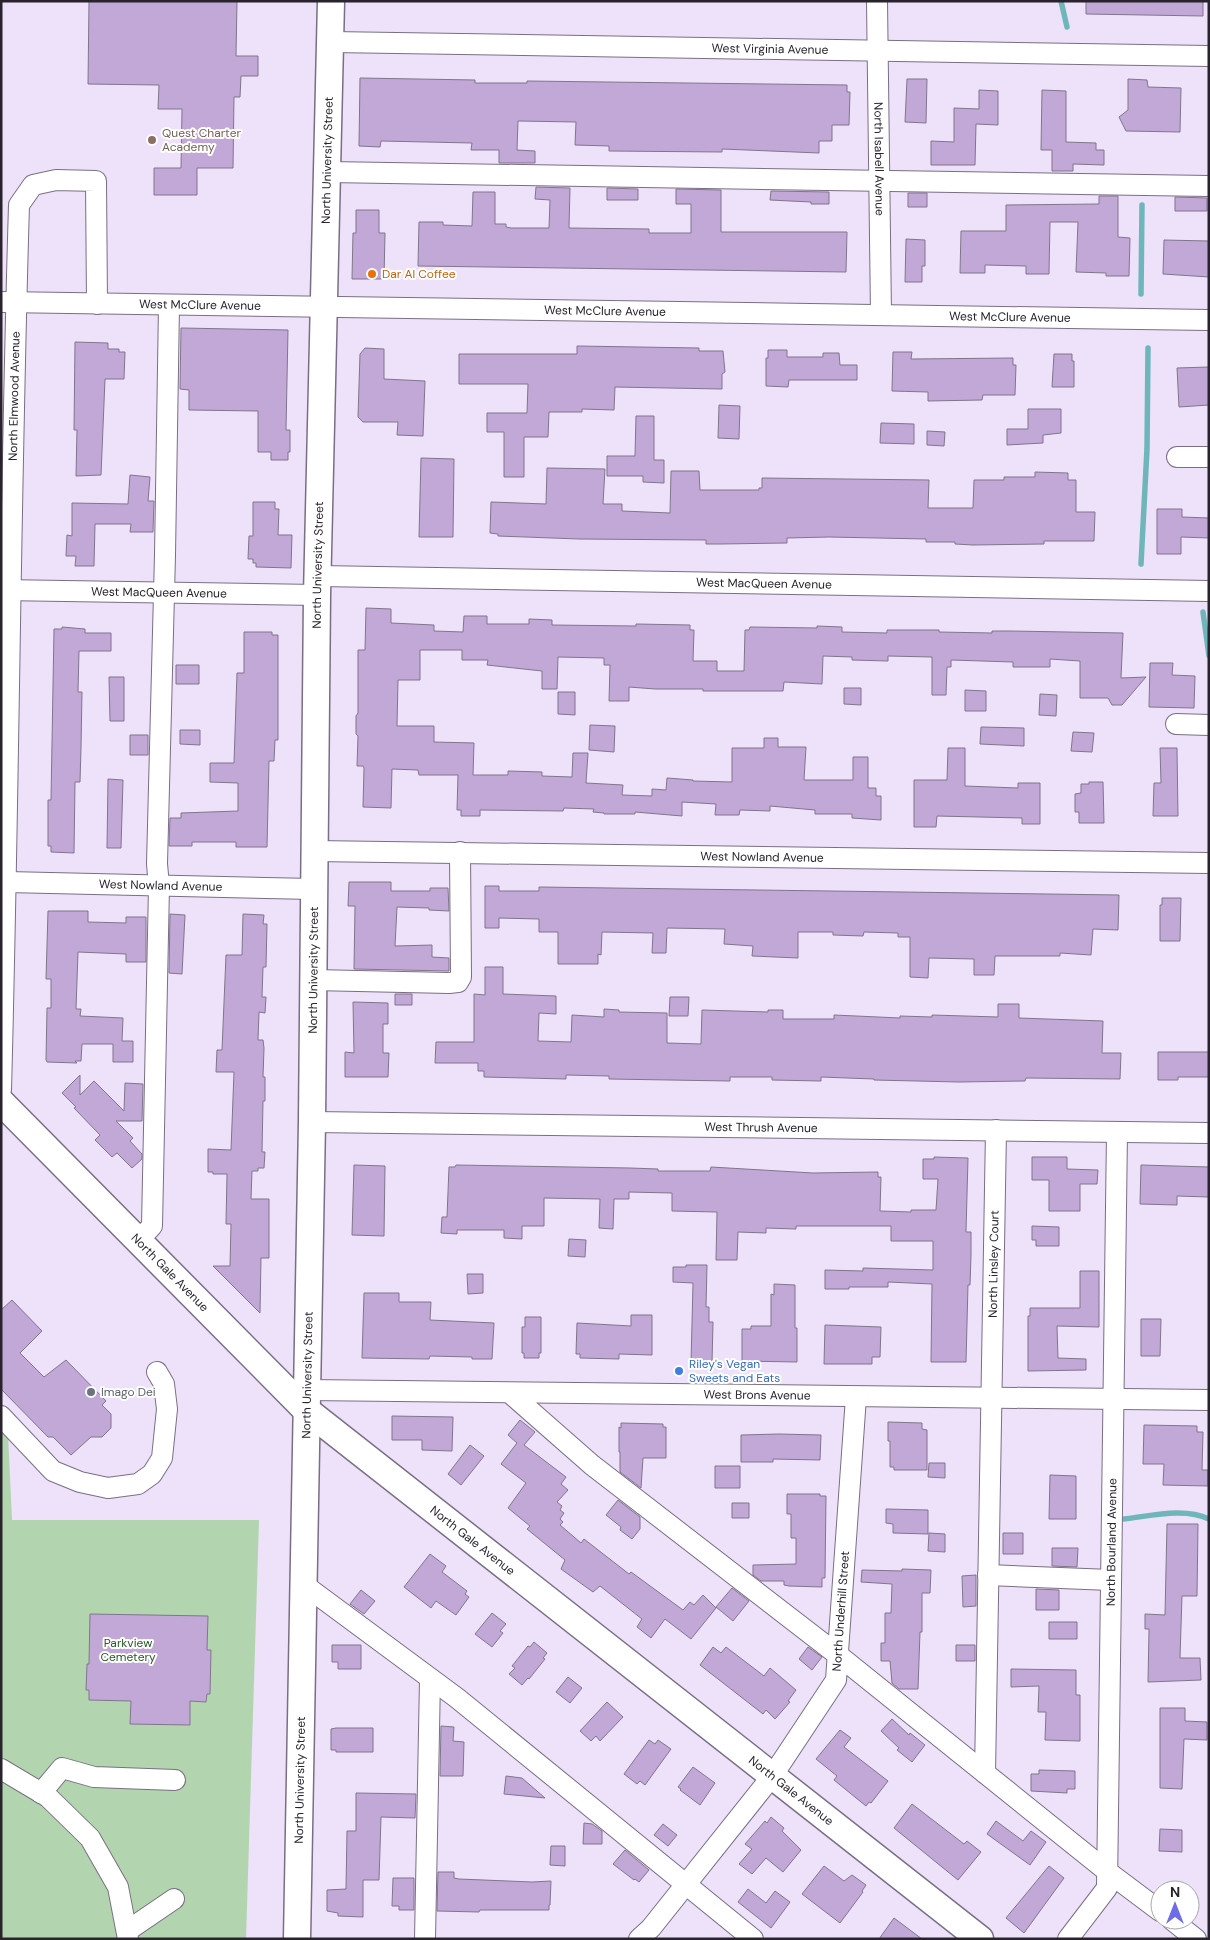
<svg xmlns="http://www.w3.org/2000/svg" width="1210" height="1940" viewBox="0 0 1210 1940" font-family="'DM Sans',sans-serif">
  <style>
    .green { fill: #b2d5af }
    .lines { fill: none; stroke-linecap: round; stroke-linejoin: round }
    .stream { stroke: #6fb6ba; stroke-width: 5.5 }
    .building { fill: #c2a8d7; stroke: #81758c }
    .minor-casing { stroke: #7a6e84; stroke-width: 22 }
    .major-casing { stroke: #7a6e84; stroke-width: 29 }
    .minor { stroke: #fff; stroke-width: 20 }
    .major { stroke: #fff; stroke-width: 26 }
    .education-dot { fill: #8d6e63; stroke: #fff; stroke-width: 2 }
    .food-dot { fill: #e8710a; stroke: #fff; stroke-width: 2 }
    .shop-dot { fill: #3f7fe0; stroke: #fff; stroke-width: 2 }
    .worship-dot { fill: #6b7280; stroke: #fff; stroke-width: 2 }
    .labels { text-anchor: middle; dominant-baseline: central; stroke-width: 4; stroke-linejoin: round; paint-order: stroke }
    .street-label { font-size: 12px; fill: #28232c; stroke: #fff }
    .education-label { font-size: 12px; fill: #785e54; stroke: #fff; text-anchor: start }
    .food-label { font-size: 12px; fill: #c56008; stroke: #fff; text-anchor: start }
    .shop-label { font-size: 12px; fill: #366cbe; stroke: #fff; text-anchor: start }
    .worship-label { font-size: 12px; fill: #5b616d; stroke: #fff; text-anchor: start }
    .park-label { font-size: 12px; fill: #265a24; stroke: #fff }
  </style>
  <rect width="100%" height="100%" fill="#eee1fa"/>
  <path class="green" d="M1,1407L7,1413L12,1520H259L246,1939H1Z"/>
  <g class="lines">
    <path class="stream" d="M1061,1L1067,27
      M1141,294L1142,205
      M1141,564L1147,449L1148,348
      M1203,612L1209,656
      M1124,1519C1151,1516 1184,1507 1209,1519"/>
  </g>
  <path class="building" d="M89,1H237L236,56H258V76H241L240,97H234L233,168H197V195H154V168H181L182,109H158L159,85L88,84Z
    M1086,1H1203V16L1086,14Z
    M360,78L475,80V83H527V81L847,85V92H850L849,125H832V141H819V153L722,149V152L609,151V146L575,145L576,122L518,121L517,150L535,151V163H499V150H471L472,143L381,141L380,147L359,146Z
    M907,79H927L926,123L905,122Z
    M1128,79L1147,80L1148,87L1181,88L1180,132L1126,131L1119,117L1128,110Z
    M979,90L998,91V125L976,124L975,165H931V141L954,142V108L979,109Z
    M1042,90L1066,91V142L1096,143V150H1104V165L1073,164V171H1052V150H1041Z
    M536,187L570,188L569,228L649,229V233H691V204H676V189L721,190V232H847L846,272L418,266L419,222H443V225L472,226L473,192H495V224H506V227L511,228H549L550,200L535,199Z
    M607,188L638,189V200H607Z
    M771,191L829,192V204H811V202L770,200Z
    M908,193H927V207H908Z
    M1099,196H1118V237L1130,238L1129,276H1106V273L1076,272L1078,222H1050L1049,274H1026V266L985,265V273H960L961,231H1006V205L1099,204Z
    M1175,197L1207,198V211H1175Z
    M356,210H379V233H385L384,279H352L353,233H356Z
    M906,239L925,240V266H922V282H905Z
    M1164,240L1209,241V277L1163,274Z
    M181,328L288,330L286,430H290V452H288V460H271V452H258V411L189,410V390L180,389Z
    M75,342L108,343V349H119V352H125L124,379H105L101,475L76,476L77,430H74Z
    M577,346L699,348V351H723L725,372L722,374V389L615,387L614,410L582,409V412H549L548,437H524V477H504V432H487V413H527L528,384H459V354H577Z
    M365,348L384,349V379L425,381L423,436L397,435L398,422H363L358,417L360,354Z
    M768,350H787V357H823V353H839L840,365H857V380H789L788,387L766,386V358H768Z
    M893,352H912L911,359L1013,358V365H1016L1015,395H983L982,400L928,401V392L892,391Z
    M1054,354H1072V361H1074V387H1052Z
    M1209,367V405L1179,407L1177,368Z
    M719,405L740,406L739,439L718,438Z
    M1028,409H1061V433L1043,435V443L1007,445V429H1028Z
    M636,416H654V460H664V483L643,482V476H607V456H635Z
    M881,423L914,424V444L880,443Z
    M927,431L945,432L944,446L927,445Z
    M421,458L454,459L453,537H419Z
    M547,468L605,469L603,504H622V511L670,513L671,471H699L700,490H759V488H762V478L929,480L928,508H973L974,480H1004V477H1035V472L1068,473V480H1076V512H1095L1094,541H1044V544L973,545L955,544V542H926V539L829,537L787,538V543L720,544H706V540L579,539L498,536V534L490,533L491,502L546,504Z
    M130,475L150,477L148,501H154L153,532H130L131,524H95L94,566H75L76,556H66L67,535L72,536V503L128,504Z
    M253,502H275V509H279L278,535H292L291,568L256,567V563H253V559H248L249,536H253Z
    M1157,509H1182V517L1209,518V538L1181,537V554H1157Z
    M366,608L391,609V623L434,625V631L463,632L464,616H487V624H529V619L552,620V625L636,626V624L690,625V630H694L693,661H717V671H744L745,630H749L750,627L817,628V626L842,627V632L887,633V630H939V632L992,633V631H1011L1123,633L1121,678L1146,677L1122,705H1112L1108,698H1080V661L1050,659V667H1013V662L951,660V667H947L946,695H932V657L888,656V661L852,660V657L823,656L822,684L784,682L783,691H703V689H655L629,687V701H609L610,665H604V658L558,657L557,689H542V671L487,665L488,660H462V650H420V680H398L397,726H434V742L474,743L473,775H508V771L542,772V776L572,777L573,753H588L586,783L623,785L622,795L652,796V789L666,790L667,778L693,780V781L732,782V748H764V738H778V747H806L804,780H853V757H868V788H876V796H881V820L852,818V814H815V810L770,806V811L740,810L739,815H715L716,804L682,802V816L635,812V814H604V813L593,812L594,809L564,808L563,811L480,810V816H461V810H457L458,775H419L418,770L392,769L391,808L363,807L364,768L363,766H357L358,736L356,734V716L358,713V650H365Z
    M62,627L85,629V633H111V651H79L78,692H82L81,748L80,782H75L74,853L51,852V846H48V800H51L54,629H62Z
    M244,632H272V635H278V740H275L274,761H269L267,847H236V842H192V846H169L170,818H181V813L238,811V783L210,782V763H234L237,673H244Z
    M1150,663H1173L1172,675L1195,676L1194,708L1149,707Z
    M176,665H199V684H176Z
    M109,677H124V721H110Z
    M844,688H861V705L844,704Z
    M965,690L986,691V711H965Z
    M558,692H575V715L558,714Z
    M1040,694L1057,695L1056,716L1039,715Z
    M590,725L615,726L614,752L589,750Z
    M981,727L1024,728V746L980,744Z
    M180,730H200V745L180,744Z
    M1073,732L1094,733L1092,752L1071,751Z
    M130,735H148V755H130Z
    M948,748H965V786L1018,788V783H1040V824H1022V818L937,816L936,827H914V780H947Z
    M1160,748H1177L1178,816H1153L1154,783H1161Z
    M108,779L123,780L121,848H107Z
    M1089,782H1103L1104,823H1079V812H1075V794L1081,793V784H1089Z
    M349,882H391V891H430V888H448L449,911L429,910V908L397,907L395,946L432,945V957L449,958V971L354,969L355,906H348Z
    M485,886H499V891H539V887L1119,895L1118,930L1093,929L1091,955L1060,953V956H995L994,975H974V959L929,958L928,978L910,977V937H898V933L864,932L863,936L833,935V932H798V958L752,956L753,946L724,944L725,929L667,928L666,953H652L653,933L602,932L601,955L598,954V964H558V932H539V919L499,918V928H485Z
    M1162,898H1181L1180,941H1160V905H1162Z
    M48,911H88V922L126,923V917H146V962H126V954L78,952L76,1009H81L80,1016L123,1018L122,1041H133V1062H113V1044H82L81,1061H75L77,1063L47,1062L46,1060L47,1008H51V979H46Z
    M170,914L185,915L182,974L169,973Z
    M243,914L264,915L263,924H267L266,967H263L262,997H266L265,1013L259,1012L258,1040H263L264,1048L263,1077H265V1101H263L262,1152H265L264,1168H258V1171H252L251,1199H269V1258H261L260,1313L213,1266H230L231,1224H226L227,1174H213V1172H208V1149L231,1150L234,1072H216L217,1050H222L226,955H242Z
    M485,967H503V994L556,996V1014L539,1013L538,1041L571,1042L572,1015L604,1017V1009L619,1010V1012L667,1013V1043L701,1044L702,1010L768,1012V1010H783V1019H834V1015L900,1018V1016L932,1017V1015L998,1017V1004H1019V1018L1103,1021L1102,1053H1121L1120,1079L1026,1078L1025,1081L959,1082L874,1080V1079L821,1077V1081L772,1080V1077H730V1081L609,1079V1076L566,1075V1079L484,1077V1071H478V1063H435L436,1042H474V994L485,995Z
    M395,994H412V1005H395Z
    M670,997H689L688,1016H669Z
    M353,1002L388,1003V1024H383V1053H389L388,1077H345V1052L354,1053Z
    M1158,1052H1209V1077H1178V1080H1158Z
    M80,1075V1095L94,1081L124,1111L125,1083L143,1084L142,1121H116L133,1138L130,1141L142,1154V1159L132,1168L117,1153L112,1157L95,1140L100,1135L74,1108L76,1107L62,1093Z
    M934,1157L968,1158L966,1232H971V1255L970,1285H968L966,1362H931L932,1284L888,1282V1287H849V1289H825V1270L863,1271V1268L933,1270V1241H891V1226H796V1229L766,1228V1233L738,1232L737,1260H716L717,1212L672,1211V1193L629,1192V1199H614L613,1229L599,1228L600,1199L544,1198V1226H522V1239L504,1238V1230H457V1234L441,1233L442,1217H447L449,1167H455L456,1165L630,1168L658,1169V1171H710L711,1167L813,1173L878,1172V1177H881L880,1211L911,1212V1210H936L938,1179H923V1159H934Z
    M1032,1157H1067V1169L1098,1170L1097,1184H1080V1211H1049V1180H1032Z
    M354,1165L385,1166L384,1236L352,1235Z
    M1141,1165L1209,1167V1197L1177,1196V1205L1140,1204Z
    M1032,1226L1059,1227V1246H1036V1240H1032Z
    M569,1239L586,1240L585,1257L568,1256Z
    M686,1265H707L706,1307H709V1322H713L712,1363H691L693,1283L673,1282V1267H686Z
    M1080,1271H1099V1327L1057,1326L1058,1358L1086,1359V1370L1028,1371V1316H1030V1308H1080Z
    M467,1274H483V1293L468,1294Z
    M774,1284L795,1285V1328H797V1362L742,1361V1329H751V1326H771V1294L774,1295Z
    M364,1293H399V1302H431L430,1320L494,1323L492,1359H472V1357L430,1356L429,1359L362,1358Z
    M12,1300L42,1331L20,1353L44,1377L66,1360L106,1401L102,1405L111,1414V1428L102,1437H91L71,1455L53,1437H48L1,1389V1310Z
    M631,1315H652V1355L619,1354V1359L580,1358V1354H576L577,1323L631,1326Z
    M525,1317H541V1353H539V1358H524V1353H522V1327H525Z
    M1141,1319H1161L1160,1356H1141Z
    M825,1325L881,1327L880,1357H872V1364H824Z
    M392,1416L453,1417L452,1451L422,1450V1440H392Z
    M520,1420L535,1432L524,1445L566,1477L561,1484L568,1490L557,1502L562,1506L560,1510L564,1513L560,1519L563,1522L560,1525L581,1543L584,1539L629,1574L631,1572L683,1610L690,1602L694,1605L703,1595L716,1608L691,1639L665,1619L651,1638L637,1627L642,1619L600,1586L593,1592L561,1569L565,1560L527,1529L530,1526L508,1508L526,1483L501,1464L517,1443L508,1435Z
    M888,1422L922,1423V1429L927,1430V1470H894V1467H890V1441H888Z
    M621,1423L663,1424V1427H666V1458H643L641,1488L620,1472V1452H619V1427L621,1428Z
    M1144,1425L1197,1426V1432H1203L1202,1470H1208V1486L1163,1485L1164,1464H1143Z
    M779,1434L821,1435L820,1460L773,1459V1462H741V1435Z
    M470,1445L484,1456L461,1485L448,1474Z
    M929,1463H945V1478L928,1477Z
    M715,1466H740V1488H715Z
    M1050,1475L1076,1476V1519H1049Z
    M787,1494H820V1496H826L825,1578H822V1587L789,1586L784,1585V1581H761L753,1575V1565L796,1564V1538H791V1514H787Z
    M618,1500L640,1517V1529L632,1539L620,1530L621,1527L606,1515Z
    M732,1503H749V1518H732Z
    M886,1509L928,1510V1534L893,1533V1524L886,1523Z
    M1167,1524H1198L1197,1596H1182L1180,1658H1200L1201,1680L1148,1682L1149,1631V1629H1145V1614L1165,1615Z
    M929,1533L945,1534V1552L928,1551Z
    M1003,1533H1023V1554H1003Z
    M1052,1548H1078L1077,1567L1052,1566Z
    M430,1554L446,1566L442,1572L467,1591L465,1594L469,1597L456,1615L436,1601L431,1608L404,1587Z
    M902,1569L931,1570L930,1593H922V1632H920L918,1689H899L892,1683L890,1661H881V1643H885V1613H891L892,1584L861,1582L862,1570L902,1571Z
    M976,1575V1606L963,1607L962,1576Z
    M732,1588L749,1601L733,1621L716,1607Z
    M1036,1589L1059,1590V1610H1036Z
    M361,1590L375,1601L364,1614L350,1604Z
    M492,1613L506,1624L500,1631L503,1633L492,1647L475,1634Z
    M90,1614L208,1616L207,1650H211L210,1694H207L206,1702L190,1701V1725L130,1724L131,1701L89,1700V1690H86L87,1664H89Z
    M1049,1622H1077V1639H1049Z
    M534,1642L547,1653L543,1658L545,1659L529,1679L528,1678L522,1685L509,1674L515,1668L512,1666L528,1646L530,1647Z
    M332,1645H361V1669H338V1662H332Z
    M956,1645H975V1661H956Z
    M713,1647L721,1653L726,1647L764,1676L770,1668L796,1690L788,1701L790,1702L775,1719L766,1710L763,1714L700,1665Z
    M808,1647L822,1657L812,1670L799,1659Z
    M1011,1669L1076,1670V1695H1080V1741L1045,1740L1046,1712H1038L1039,1686L1011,1687Z
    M568,1677L582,1688L570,1703L556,1692Z
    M607,1702L623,1717L600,1741L596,1736L591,1741L580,1731Z
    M1160,1708H1185V1721L1207,1722V1740L1184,1739L1182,1789L1160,1788Z
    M892,1719L909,1735L910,1733L925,1745L912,1762L897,1750L899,1748L881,1731Z
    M441,1726L454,1727L453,1741L464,1742L463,1776H440Z
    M336,1728H373V1752H336V1750H331V1729Z
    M840,1730L851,1738L844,1747L888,1781L871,1803L869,1802L866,1806L834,1780L837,1776L816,1759Z
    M649,1740L655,1744L658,1740L671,1749L645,1785L640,1781L637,1784L624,1774Z
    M693,1767L715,1783L700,1805L680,1790L681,1789L678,1787Z
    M1039,1770L1075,1771V1789H1067V1793L1031,1791V1774H1039Z
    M506,1776L522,1778L545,1798L504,1794Z
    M356,1793L416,1794L415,1818L381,1817L379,1880H363V1917L338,1916V1913L327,1911V1890L346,1889L347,1831H356Z
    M912,1804L964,1844L967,1841L981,1852L958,1880L894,1828Z
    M771,1817L784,1828L782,1831L801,1850L783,1872L766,1858L752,1874L739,1864L752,1849L745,1844L765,1821L767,1823Z
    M996,1821L1023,1841L1031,1831L1046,1842L1030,1865L987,1834Z
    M584,1823L592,1824L602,1831V1844H583Z
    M663,1824L677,1835L668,1846L654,1835Z
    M1160,1829L1182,1830V1852L1159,1851Z
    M551,1846H565V1866L550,1865Z
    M625,1850L649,1870L639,1882L635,1879L634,1880L613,1864Z
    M824,1866L844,1881L852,1875L866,1885L862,1891L863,1892L840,1923L802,1894Z
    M1049,1866L1064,1878L1024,1933L1006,1918Z
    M438,1872H454V1878L459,1879L532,1882L551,1881L550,1905H549V1910H480L479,1912L437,1911Z
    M393,1878H414V1910H399V1906H392Z
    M748,1889L766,1903L775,1891L790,1902L771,1928L738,1902Z
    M894,1918L922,1939H879Z"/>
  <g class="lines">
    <g class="minor-casing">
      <g id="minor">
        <path id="s1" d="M877,1L881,315"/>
        <path id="s2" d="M331,42L1209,56"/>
        <path d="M328,172L1209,186"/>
        <path id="s3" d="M1,302L1209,320"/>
        <path d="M1177,457H1209"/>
        <path id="s4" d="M319,576L1209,591"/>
        <path id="s5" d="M1,590L317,595"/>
        <path d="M1176,724L1209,725"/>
        <path id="s6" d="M314,851L1209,863"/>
        <path id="s7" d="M1,884L7,882L314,889"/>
        <path d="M313,980L449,983L458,982L461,977L460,852"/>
        <path id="s8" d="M1,1090C9,795 10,500 19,205L33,185L56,180L96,181L97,304"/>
        <path id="s9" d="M312,1122L1209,1133"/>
        <path d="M138,1241L152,1226L159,886L157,864L165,555L169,305"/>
        <path id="s10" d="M306,1390L1209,1400"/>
        <path d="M510,1393L592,1465L838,1655L1108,1872L1160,1911"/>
        <path d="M1,1416L53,1471L80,1482L108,1488L138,1484L152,1474L162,1458L167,1409L164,1384L157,1372"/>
        <path d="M988,1575L1111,1580"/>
        <path d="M303,1584L457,1698L753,1939"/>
        <path d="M1,1769L48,1797L90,1838L118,1887L128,1939"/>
        <path id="s11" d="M985,1773L996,1130"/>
        <path d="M41,1793L62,1768L94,1777L175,1780"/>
        <path d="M1172,1920L1196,1939"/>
        <path d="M127,1931L174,1899"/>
        <path d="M425,1939L430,1679"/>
        <path id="s12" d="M639,1939L651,1928L773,1775L836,1680L856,1397"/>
        <path id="s13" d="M1068,1939L1107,1888L1117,1132"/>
      </g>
    </g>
    <g class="major-casing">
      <g id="major">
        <path id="s14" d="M1,1102L305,1409L980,1939"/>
        <path id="s15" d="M297,1939L312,1122L317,595L331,1"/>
      </g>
    </g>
    <use href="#minor" class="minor"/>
    <use href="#major" class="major"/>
  </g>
  <circle class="education-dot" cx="152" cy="140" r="5"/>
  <circle class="food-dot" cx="372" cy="274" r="5"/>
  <circle class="shop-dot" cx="679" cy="1371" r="5"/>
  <circle class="worship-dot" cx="91" cy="1392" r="5"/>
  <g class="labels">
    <g class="street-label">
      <text stroke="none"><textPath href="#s2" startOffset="439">West Virginia Avenue</textPath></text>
      <text stroke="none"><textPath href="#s1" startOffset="158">North Isabell Avenue</textPath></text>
      <text stroke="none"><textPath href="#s15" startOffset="1779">North University Street</textPath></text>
      <text stroke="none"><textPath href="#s3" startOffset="199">West McClure Avenue</textPath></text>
      <text stroke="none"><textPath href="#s3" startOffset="604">West McClure Avenue</textPath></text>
      <text stroke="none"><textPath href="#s3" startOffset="1009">West McClure Avenue</textPath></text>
      <text stroke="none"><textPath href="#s8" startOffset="694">North Elmwood Avenue</textPath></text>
      <text stroke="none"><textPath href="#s15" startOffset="1374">North University Street</textPath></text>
      <text stroke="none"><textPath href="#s4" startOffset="445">West MacQueen Avenue</textPath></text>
      <text stroke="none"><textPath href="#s5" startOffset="158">West MacQueen Avenue</textPath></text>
      <text stroke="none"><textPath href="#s6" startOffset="448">West Nowland Avenue</textPath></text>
      <text stroke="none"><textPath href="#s7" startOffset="160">West Nowland Avenue</textPath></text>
      <text stroke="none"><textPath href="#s15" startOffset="969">North University Street</textPath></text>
      <text stroke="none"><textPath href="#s9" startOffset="449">West Thrush Avenue</textPath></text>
      <text stroke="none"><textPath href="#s11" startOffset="509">North Linsley Court</textPath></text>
      <text stroke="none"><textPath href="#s14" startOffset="240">North Gale Avenue</textPath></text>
      <text stroke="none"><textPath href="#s15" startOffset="564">North University Street</textPath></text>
      <text stroke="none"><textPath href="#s10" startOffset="451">West Brons Avenue</textPath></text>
      <text stroke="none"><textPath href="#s14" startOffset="645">North Gale Avenue</textPath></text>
      <text stroke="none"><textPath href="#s13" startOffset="410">North Bourland Avenue</textPath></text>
      <text stroke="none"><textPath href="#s12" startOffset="395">North Underhill Street</textPath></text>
      <text stroke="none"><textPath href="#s15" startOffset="159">North University Street</textPath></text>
      <text stroke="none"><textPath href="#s14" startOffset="1050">North Gale Avenue</textPath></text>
    </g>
    <g class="education-label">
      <text x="162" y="133">Quest Charter<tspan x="162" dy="14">Academy</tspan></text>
    </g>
    <g class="food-label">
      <text x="382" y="274">Dar Al Coffee</text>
    </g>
    <g class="shop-label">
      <text x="689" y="1364">Riley's Vegan<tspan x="689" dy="14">Sweets and Eats</tspan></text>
    </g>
    <g class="worship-label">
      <text x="101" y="1392">Imago Dei</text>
    </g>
    <g class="park-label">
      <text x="128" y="1643">Parkview<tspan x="128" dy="14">Cemetery</tspan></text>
    </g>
  </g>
  <rect width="1210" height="1940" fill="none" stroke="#28232c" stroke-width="5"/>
  <g transform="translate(1175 1905)"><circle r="24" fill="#ffffff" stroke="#a9a7ab"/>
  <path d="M0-4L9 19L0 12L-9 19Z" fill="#6e6ce6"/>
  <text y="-8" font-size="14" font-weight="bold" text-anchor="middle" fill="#28232c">N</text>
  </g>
</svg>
